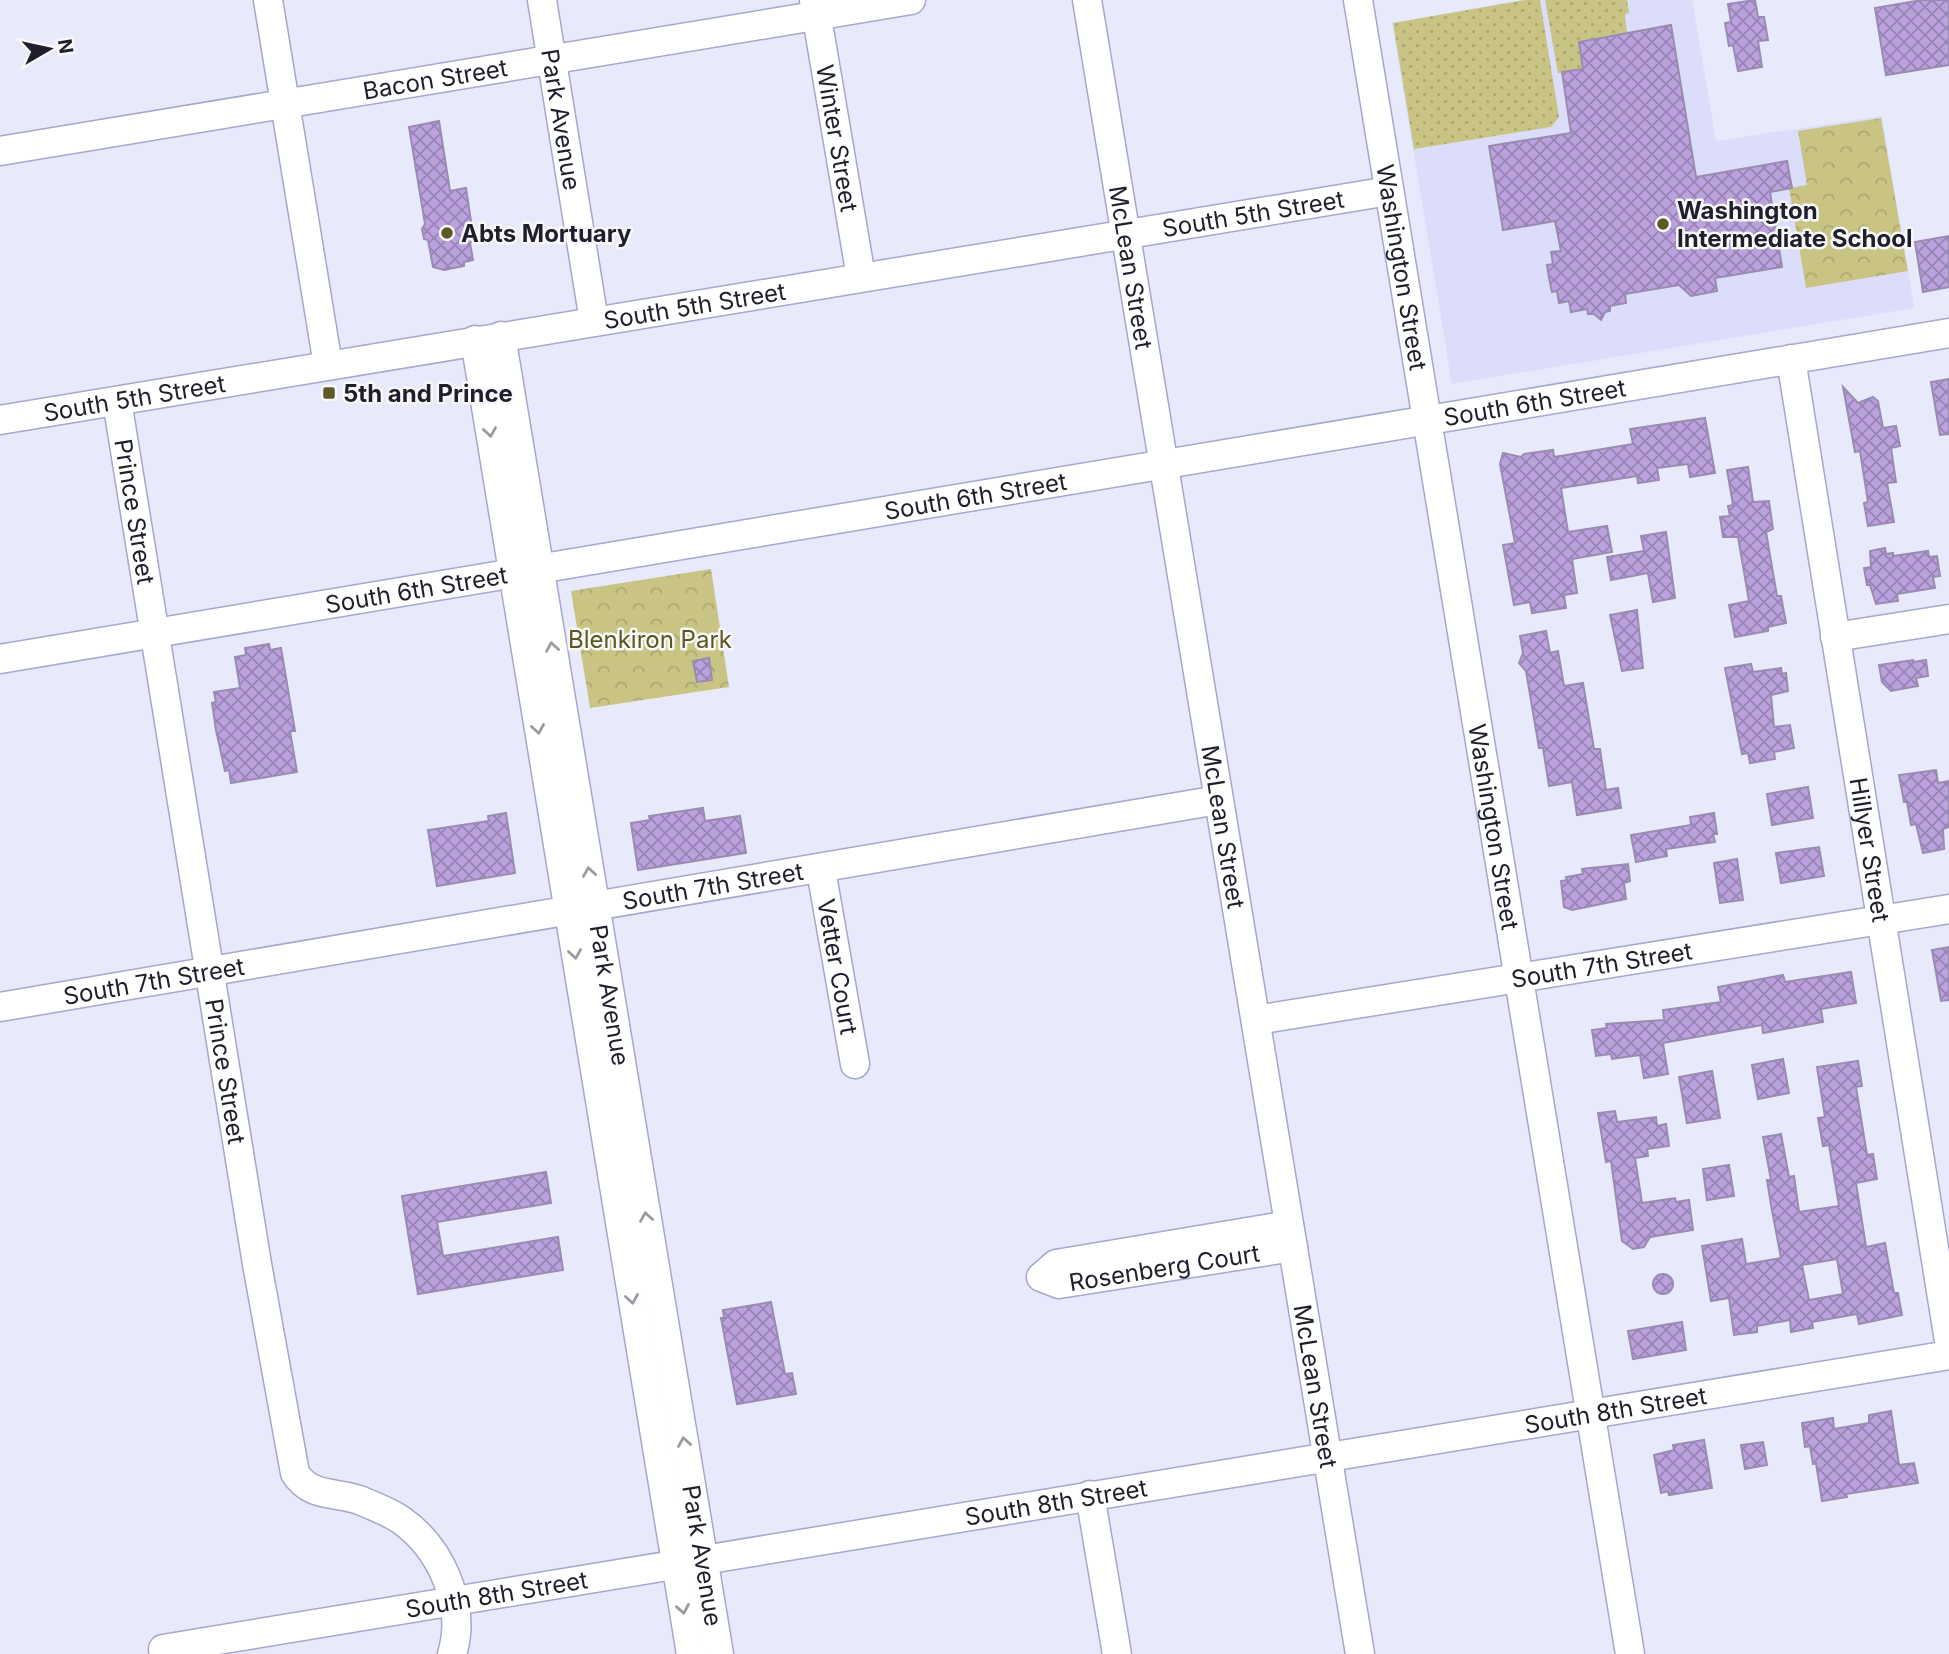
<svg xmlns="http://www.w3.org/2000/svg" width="1949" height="1654" viewBox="0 0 1949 1654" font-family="Inter,sans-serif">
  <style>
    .built { fill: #dcddfa }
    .grass { fill: url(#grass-dots) }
    .park { fill: url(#park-crowns) }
    .building { fill: url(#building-cross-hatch); stroke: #9a8bb0; stroke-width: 2; fill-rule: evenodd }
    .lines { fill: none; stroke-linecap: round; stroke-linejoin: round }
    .minor-casing { stroke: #a5a7cd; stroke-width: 31 }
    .minor { stroke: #fff; stroke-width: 28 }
    .oneway { stroke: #9a9aa0 }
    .poi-dot { fill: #5e5925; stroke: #f8f8f8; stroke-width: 2.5 }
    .labels { text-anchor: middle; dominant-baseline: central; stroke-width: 5; stroke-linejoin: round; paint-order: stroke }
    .street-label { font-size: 24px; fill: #1e1e2d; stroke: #f8f8f8 }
    .poi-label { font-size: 24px; font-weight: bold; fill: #1e1e2d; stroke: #f8f8f8; text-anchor: start }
    .park-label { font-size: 24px; fill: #5b5622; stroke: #f8f8f8 }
  </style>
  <defs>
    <pattern id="grass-dots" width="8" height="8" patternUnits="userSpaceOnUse" patternTransform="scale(1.75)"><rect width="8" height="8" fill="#c9c484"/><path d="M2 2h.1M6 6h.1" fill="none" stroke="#aca872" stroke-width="1.8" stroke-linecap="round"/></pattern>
    <pattern id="park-crowns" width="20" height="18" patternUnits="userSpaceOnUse" patternTransform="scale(1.75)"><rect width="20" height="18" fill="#c9c484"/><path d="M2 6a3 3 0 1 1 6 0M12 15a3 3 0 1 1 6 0" fill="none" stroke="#aca872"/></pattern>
    <pattern id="building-cross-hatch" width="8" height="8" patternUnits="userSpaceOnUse" patternTransform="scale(1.75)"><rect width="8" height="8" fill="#bba1de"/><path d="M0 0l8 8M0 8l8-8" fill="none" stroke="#9783b4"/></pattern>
  </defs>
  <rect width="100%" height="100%" fill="#e8e9fa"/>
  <path class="built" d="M1522,0H1692L1716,141L1882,116L1914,308L1452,384L1392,23Z"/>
  <path class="grass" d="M1525,0H1540L1559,117L1551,127L1414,149L1393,23Z
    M1545,0H1627L1629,13L1625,14L1627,34L1579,42L1583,69L1558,73Z"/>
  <path class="park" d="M1881,118L1908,271L1806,288L1789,188L1807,185L1798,131Z
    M711,569L729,687L590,708L571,591Z"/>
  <path class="building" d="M1755,0L1758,17H1764L1768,40L1758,41L1762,67L1738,71L1733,45L1729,46L1725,23L1731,22L1728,4Z
    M1922,0H1949V65L1886,75L1875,8Z
    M1671,25L1696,177L1787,161L1792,188L1770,192L1782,267L1715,278L1717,291L1691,296L1679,285L1625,294L1626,303L1610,306V311L1605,312L1601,320L1594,314H1588L1587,309L1571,312L1569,301L1559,303L1557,291L1552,292L1549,278L1547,265L1553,264L1551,252L1561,251L1555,221L1503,230L1489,146L1571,133L1562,72L1583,69L1579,42Z
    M439,121L450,191L466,188L472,228L479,236L470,243L473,260L464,262V266L444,270L433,267L428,240L424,239L422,229L425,224L409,127Z
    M1949,236V287L1923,292L1915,242Z
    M1949,379V434L1940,435L1931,382Z
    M1843,387L1858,403L1873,397L1878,401L1883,428L1896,426L1900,446L1891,448L1896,482L1887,483L1894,522L1868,526L1864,503L1868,502L1860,451L1855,452Z
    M1705,418L1715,473L1690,477L1688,464L1657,468L1659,480L1638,483L1637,476L1561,488L1568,532L1607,526L1612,552L1572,559L1577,593L1564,595L1566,608L1532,613L1530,602L1514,605L1503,545L1515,543L1500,464L1503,453L1521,457L1524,454L1553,450L1554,457L1633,444L1630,429Z
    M1748,467L1753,502L1769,501L1773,529L1766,532L1777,596H1781L1786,623L1768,627V631L1735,637L1729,605L1749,601L1738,537H1723L1720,517L1730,516L1728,506L1733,505L1727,470Z
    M1666,532L1675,598L1653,602L1648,573L1611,580L1607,557L1644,551L1641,536Z
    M1885,548L1886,554L1893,553V556L1928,551L1929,557L1937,556L1940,576L1933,577L1935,588L1897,594L1898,601L1876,604L1870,585H1867L1864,568L1871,567L1870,551Z
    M1637,610L1643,668L1622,671L1610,615Z
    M1546,631L1550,653L1558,651L1564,686L1583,683L1594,749H1600L1606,790L1618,788L1621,808L1577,815L1572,782L1549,786L1543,748H1539L1526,671L1519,663L1523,653L1520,636Z
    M269,644L270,650L281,648L295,731H290L297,772L231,783L229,770L225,771L216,730L212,703L216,702L214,692L240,688L235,657L246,655L245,648Z
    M709,658L712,680L697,682L693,661Z
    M1913,660L1914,662L1926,660L1928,676L1916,678L1918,686L1891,691L1882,682L1879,665Z
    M1751,664L1753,672L1781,668L1782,674L1786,673L1788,691L1771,695L1774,727L1790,725L1794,748L1774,752L1775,759L1750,763L1748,753L1742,754L1725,668Z
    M1936,770L1938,783L1949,781V827L1943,829L1944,849L1923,853L1916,824L1911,825L1907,802H1904L1899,775Z
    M1808,787L1813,818L1772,825L1767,794Z
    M703,808L705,821L740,816L746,853L638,870L631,823L650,820L649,816Z
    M506,813L515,873L437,886L428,830L489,821L488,816Z
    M1714,813L1717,834H1713L1715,842L1666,849L1667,856L1636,862L1631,835L1691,825L1690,817Z
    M1819,847L1824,876L1781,883L1776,853Z
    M1737,859L1743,900L1720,903L1714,863Z
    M1628,864L1630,881L1624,883L1626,899L1572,910L1564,907L1561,881L1567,880L1566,877L1583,874L1582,869Z
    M1949,947V1000L1941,1001L1932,950Z
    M1851,972L1856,1003L1821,1009L1823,1022L1763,1033L1762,1025L1663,1043L1668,1074L1644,1078L1640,1055L1612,1059L1611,1054L1596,1056L1592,1030L1607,1028L1606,1024L1664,1020L1663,1010L1721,1002L1718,987L1783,975L1785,982Z
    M1783,1059L1789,1093L1758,1099L1752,1065Z
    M1858,1061L1862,1086L1856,1087L1867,1155L1873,1154L1877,1179L1856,1183L1866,1247L1885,1243L1894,1293H1898L1902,1315L1859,1324L1857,1314L1812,1322L1813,1328L1791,1332L1790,1320L1757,1326V1332L1734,1335L1729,1298L1711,1301L1702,1246L1742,1239L1746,1264L1781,1258L1771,1205L1767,1180H1771L1763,1137L1781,1134L1789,1177L1794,1176L1799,1212L1839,1206L1829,1145L1823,1146L1818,1118L1825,1117L1817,1067ZM1837,1259L1843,1294L1809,1300L1802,1265Z
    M1712,1071L1720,1118L1687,1123L1679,1077Z
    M1615,1111L1617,1122L1656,1117L1657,1126L1666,1124L1669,1146L1647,1149L1648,1156L1635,1158L1642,1203L1675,1198L1676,1202L1689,1200L1693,1230L1650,1237L1644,1247L1633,1249L1622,1241L1611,1161L1606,1162L1598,1113Z
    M1729,1165L1734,1196L1707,1200L1703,1169Z
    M546,1172L551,1203L437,1222L443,1256L558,1237L563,1270L418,1294L402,1196Z
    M1653 1284a10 10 0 1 1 20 0a10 10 0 1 1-20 0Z
    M771,1302L785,1374L792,1373L796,1394L737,1404L721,1318H724L723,1310Z
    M1682,1322L1686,1350L1633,1359L1628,1331Z
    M1891,1411L1899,1465L1914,1463L1918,1483L1846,1494L1847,1497L1822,1501L1816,1463L1813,1464L1810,1446L1805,1447L1802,1423L1833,1418L1834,1429L1869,1423V1415Z
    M1704,1440L1712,1488L1669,1495L1668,1491L1661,1493L1654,1455L1674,1450L1673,1445Z
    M1763,1442L1767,1465L1745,1469L1741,1445Z"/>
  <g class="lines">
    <g class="minor-casing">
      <g id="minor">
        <path d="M268,0L328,365"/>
        <path id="s1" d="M542,0L594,321"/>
        <path id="s2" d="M814,0L861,277"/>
        <path id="s3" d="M1087,0L1360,1654"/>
        <path id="s4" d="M1358,0L1630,1654"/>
        <path id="s5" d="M0,151L911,0"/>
        <path id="s6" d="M501,336L719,1654"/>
        <path d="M475,340L691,1654"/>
        <path id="s7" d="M1791,359L1949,1341"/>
        <path id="s8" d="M117,401L257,1264L295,1473C311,1499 338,1491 362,1501C375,1507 390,1512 401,1520C441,1548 467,1606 452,1654"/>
        <path id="s9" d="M0,420L1389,191"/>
        <path d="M1835,637L1949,619"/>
        <path id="s10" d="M0,659L1949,333"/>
        <path id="s11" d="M821,870L855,1064"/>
        <path id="s12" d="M0,1007L1218,800"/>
        <path id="s13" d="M1256,1020L1949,909"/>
        <path id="s14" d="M1289,1225L1056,1264L1041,1277L1059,1284L1293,1247"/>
        <path d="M1090,1495L1117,1654"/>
        <path id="s15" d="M163,1649L1949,1355"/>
      </g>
    </g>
    <use href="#minor" class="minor"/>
  </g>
  <defs><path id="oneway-chevron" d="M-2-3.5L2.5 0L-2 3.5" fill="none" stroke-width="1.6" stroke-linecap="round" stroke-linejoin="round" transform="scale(1.75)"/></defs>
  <g class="oneway">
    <use href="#oneway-chevron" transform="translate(490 432) rotate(81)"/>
    <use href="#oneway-chevron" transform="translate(552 647) rotate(-99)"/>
    <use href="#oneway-chevron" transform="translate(538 729) rotate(81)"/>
    <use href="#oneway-chevron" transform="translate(589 872) rotate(-99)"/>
    <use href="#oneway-chevron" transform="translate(575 954) rotate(81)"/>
    <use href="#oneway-chevron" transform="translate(646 1217) rotate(-99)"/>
    <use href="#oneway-chevron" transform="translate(632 1299) rotate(81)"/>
    <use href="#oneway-chevron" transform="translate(684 1442) rotate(-99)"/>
    <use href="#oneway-chevron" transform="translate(683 1609) rotate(80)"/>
  </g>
  <g class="poi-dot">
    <circle cx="1663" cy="224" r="7"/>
    <circle cx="447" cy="233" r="7"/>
    <rect x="322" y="386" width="14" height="14" rx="3.5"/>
  </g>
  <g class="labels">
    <g class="street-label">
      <text stroke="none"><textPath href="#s5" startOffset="441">Bacon Street</textPath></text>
      <text stroke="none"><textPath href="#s1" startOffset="121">Park Avenue</textPath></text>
      <text stroke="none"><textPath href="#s2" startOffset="140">Winter Street</textPath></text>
      <text stroke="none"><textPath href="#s9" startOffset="1270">South 5th Street</textPath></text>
      <text stroke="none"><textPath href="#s3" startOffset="271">McLean Street</textPath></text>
      <text stroke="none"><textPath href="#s4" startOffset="271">Washington Street</textPath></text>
      <text stroke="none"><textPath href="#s9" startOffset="704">South 5th Street</textPath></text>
      <text stroke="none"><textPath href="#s9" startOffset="136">South 5th Street</textPath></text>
      <text stroke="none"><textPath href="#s10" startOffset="1556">South 6th Street</textPath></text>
      <text stroke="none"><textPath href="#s10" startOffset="989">South 6th Street</textPath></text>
      <text stroke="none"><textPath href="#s8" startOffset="112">Prince Street</textPath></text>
      <text stroke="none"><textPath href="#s10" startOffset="422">South 6th Street</textPath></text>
      <text stroke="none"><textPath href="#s3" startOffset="838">McLean Street</textPath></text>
      <text stroke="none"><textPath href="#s4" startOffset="838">Washington Street</textPath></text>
      <text stroke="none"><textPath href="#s7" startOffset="497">Hillyer Street</textPath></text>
      <text stroke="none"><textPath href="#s12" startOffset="723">South 7th Street</textPath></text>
      <text stroke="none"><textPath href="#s13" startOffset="350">South 7th Street</textPath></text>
      <text stroke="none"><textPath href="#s11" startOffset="98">Vetter Court</textPath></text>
      <text stroke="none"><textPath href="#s12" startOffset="156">South 7th Street</textPath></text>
      <text stroke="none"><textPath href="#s6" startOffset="668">Park Avenue</textPath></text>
      <text stroke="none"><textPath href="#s8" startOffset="679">Prince Street</textPath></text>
      <text stroke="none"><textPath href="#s14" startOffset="382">Rosenberg Court</textPath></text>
      <text stroke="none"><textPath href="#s3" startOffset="1405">McLean Street</textPath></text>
      <text stroke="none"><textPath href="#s15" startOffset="1472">South 8th Street</textPath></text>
      <text stroke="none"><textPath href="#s15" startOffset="905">South 8th Street</textPath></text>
      <text stroke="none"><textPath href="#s6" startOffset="1236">Park Avenue</textPath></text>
      <text stroke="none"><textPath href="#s15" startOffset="338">South 8th Street</textPath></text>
    </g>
    <g class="poi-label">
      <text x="1677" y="210">Washington<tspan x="1677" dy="28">Intermediate School</tspan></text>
      <text x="461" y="233">Abts Mortuary</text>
      <text x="343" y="393">5th and Prince</text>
    </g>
    <g class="park-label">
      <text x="650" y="639">Blenkiron Park</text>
    </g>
  </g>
  <g transform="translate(49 49) rotate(81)" stroke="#f8f8f8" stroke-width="5" paint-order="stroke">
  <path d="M0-5L12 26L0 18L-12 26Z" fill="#1e1e2d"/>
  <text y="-10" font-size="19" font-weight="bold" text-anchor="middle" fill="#1e1e2d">N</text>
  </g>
</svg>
